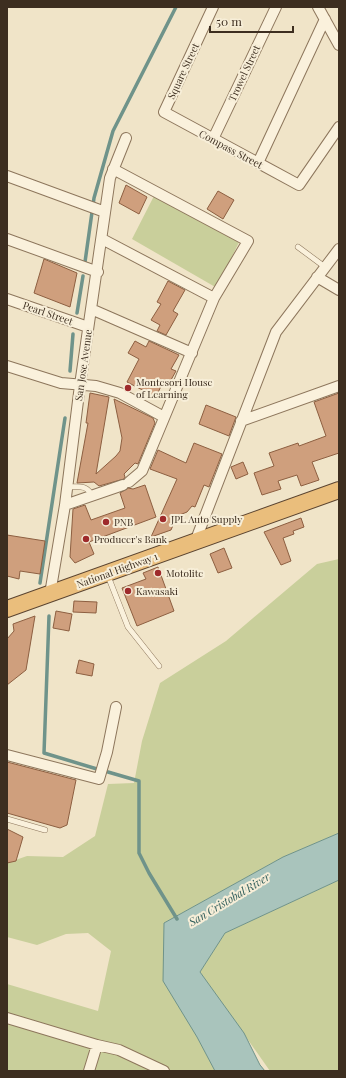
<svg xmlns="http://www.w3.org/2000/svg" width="346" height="1078" viewBox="0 0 346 1078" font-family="'Playfair Display',serif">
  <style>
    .green { fill: #c9cf9b }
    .water { fill: #a9c4bc; stroke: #6f938a }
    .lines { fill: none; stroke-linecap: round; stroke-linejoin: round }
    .stream { stroke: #6f938a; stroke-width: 3.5 }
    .building { fill: #cf9f7d; stroke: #8d5f41 }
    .service-casing { stroke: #8d765c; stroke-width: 6 }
    .minor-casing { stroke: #8d765c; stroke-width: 12 }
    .trunk-casing { stroke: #5b4430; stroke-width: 18 }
    .service { stroke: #faf1dc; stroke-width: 5 }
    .minor { stroke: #faf1dc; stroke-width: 10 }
    .trunk { stroke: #eabe7c; stroke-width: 16 }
    .poi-dot { fill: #9e2a2b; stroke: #f7eed8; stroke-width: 1.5 }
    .labels { text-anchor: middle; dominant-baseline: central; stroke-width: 4; stroke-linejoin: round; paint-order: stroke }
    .street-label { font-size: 10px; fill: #3d2e20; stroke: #f7eed8 }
    .poi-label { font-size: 10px; fill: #3d2e20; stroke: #f7eed8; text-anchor: start }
    .water-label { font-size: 11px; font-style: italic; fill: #2f5d5a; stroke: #f7eed8 }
  </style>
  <rect width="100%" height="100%" fill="#f0e4c8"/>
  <path class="green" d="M154,196L240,240L217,288L132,239Z
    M339,559V833L283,857L164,923L197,1037L215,1071H7V984L98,1011L111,951L88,933L66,934L37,945L7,937V863L27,856L63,857L95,836L108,784L134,783L142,741L160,683L226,641L317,564Z
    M339,880V1071H270L200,972L225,933Z"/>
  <path class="water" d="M339,833V880L225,933L200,972L244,1033L260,1065L265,1071H215L197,1037L163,981L164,923L283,857Z"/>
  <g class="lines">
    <path class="stream" d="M85,262L94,198L113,131L176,7
      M77,313L83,276
      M70,371L73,334
      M40,583L65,418
      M49,616L44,753L97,769
      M108,772L139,781V853L149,873L177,919"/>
  </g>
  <path class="building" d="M126,185L147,197L139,214L119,203Z
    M218,191L234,200L223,219L207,209Z
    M44,259L77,273L70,307L34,293Z
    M168,281L185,290L173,311L178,314L166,335L157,331L160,325L151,320L161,304L157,302Z
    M135,341L146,347L149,341L179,355L171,369L176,371L167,387L162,384L156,397L127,382L139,359L128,353Z
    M90,393L109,397L96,474L116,456L120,451L122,438L114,399L153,418L155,423L138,464L135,463L124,474L125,477L124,479L99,486L94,482L77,483L88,423H86Z
    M339,393V453L312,462L319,480L301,486L297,475L278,481L281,489L262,495L254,473L274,466L269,453L298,443L299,446L326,436L314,402Z
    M206,405L236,417L229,436L199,424Z
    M194,443L222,454L209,487L204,485L195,507L192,506L187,512L177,516L171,530L151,537L177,479L150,469L158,450L186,463Z
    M243,462L248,474L236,479L231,467Z
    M145,485L156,517L89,542L94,554L75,563L70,557L73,509L85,505L91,520L125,508L120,493L128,488L133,489Z
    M301,518L304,527L293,531L294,534L283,538L291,561L281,565L264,532Z
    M7,535L45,541L40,574L20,571L19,579L7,576Z
    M224,548L232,568L218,573L210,554Z
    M158,567L174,611L137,626L122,588L146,579L143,573Z
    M74,601L97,602L96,613L73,612Z
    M56,611L72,614L69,631L53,628Z
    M35,616L26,670L7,685V639L14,631L13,624Z
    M79,660L94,664L92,676L76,673Z
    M7,762L76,780L67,825L60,828L7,813Z
    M7,829L23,837L16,861L7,863Z"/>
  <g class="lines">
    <g class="service-casing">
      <path id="service" d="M298,247L325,267
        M68,487C78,487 87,484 92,496
        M108,576L128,627L159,666
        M7,819L45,830"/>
    </g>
    <g class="minor-casing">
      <path id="minor" d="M213,7L164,112L299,185L339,127
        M318,7L339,45
        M213,139L276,7
        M258,163L325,19
        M113,169L248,241L214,298L142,471L129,482
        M7,176L105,212
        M7,239L98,272
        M102,239L214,298
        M317,277L339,290
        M7,299L88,327
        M91,309L192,353
        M7,366L61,383L96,386L120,393L164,417
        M241,421L339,386
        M65,505L123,485
        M195,542L276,332L339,249
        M50,594L65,505L80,385L110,178L126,138
        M7,755L99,779L107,752L116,707
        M7,1018L97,1045L119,1050L164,1071
        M89,1071L97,1045"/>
    </g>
    <g class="trunk-casing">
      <path id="trunk" d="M7,609L339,490"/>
    </g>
    <use href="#service" class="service"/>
    <use href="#minor" class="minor"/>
    <use href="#trunk" class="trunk"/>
  </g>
  <g class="poi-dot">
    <circle cx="128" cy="388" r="4"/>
    <circle cx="163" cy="519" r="4"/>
    <circle cx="106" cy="522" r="4"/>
    <circle cx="86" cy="539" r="4"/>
    <circle cx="158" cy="573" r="4"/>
    <circle cx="128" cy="591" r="4"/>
  </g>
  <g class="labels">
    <g class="street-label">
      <text transform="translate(183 71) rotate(-65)">Square Street</text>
      <text transform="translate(244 73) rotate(-65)">Trowel Street</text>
      <text transform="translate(231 149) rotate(28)">Compass Street</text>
      <text transform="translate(48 313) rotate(19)">Pearl Street</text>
      <text transform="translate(83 365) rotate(-82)">San Jose Avenue</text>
      <text transform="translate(117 570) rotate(-20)">National Highway 1</text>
    </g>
    <g class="poi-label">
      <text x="136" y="382">Montesori House<tspan x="136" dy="12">of Learning</tspan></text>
      <text x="171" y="519">JPL Auto Supply</text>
      <text x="114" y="522">PNB</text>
      <text x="94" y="539">Producer's Bank</text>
      <text x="166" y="573">Motolite</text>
      <text x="136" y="591">Kawasaki</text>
    </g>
    <g class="water-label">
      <text transform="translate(229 899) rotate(-31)">San Cristobal River</text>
    </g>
  </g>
  <rect width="346" height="1078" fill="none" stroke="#3d2e20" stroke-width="16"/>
  <path d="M210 26v6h83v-6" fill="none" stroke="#3d2e20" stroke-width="2"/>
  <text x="216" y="26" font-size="12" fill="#3d2e20" stroke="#f7eed8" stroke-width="3" paint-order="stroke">50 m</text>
</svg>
